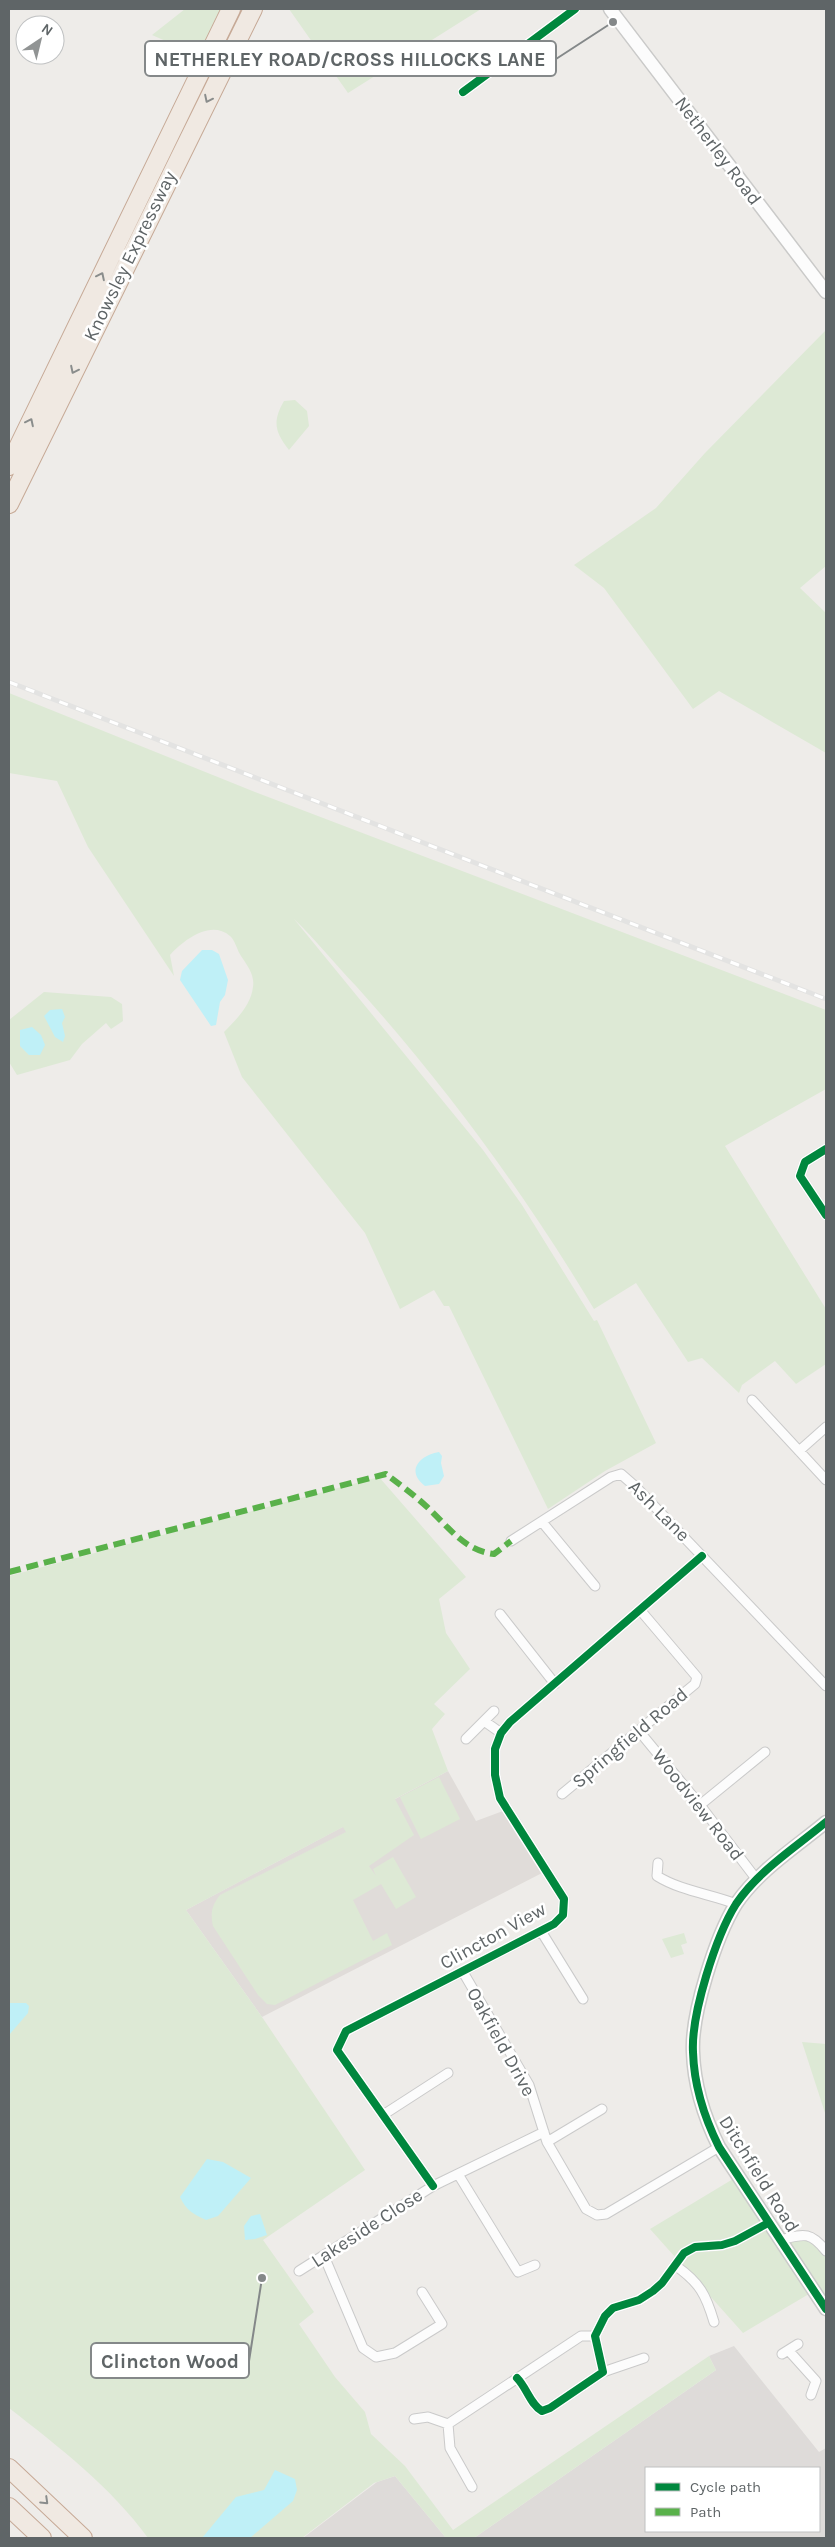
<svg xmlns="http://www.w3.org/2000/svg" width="835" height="2547" viewBox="0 0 835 2547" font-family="Karla,sans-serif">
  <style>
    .industrial { fill: #dedbd9; fill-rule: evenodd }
    .education { fill: #e0dcd9 }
    .green { fill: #dde9d5 }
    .water { fill: #bff0f7 }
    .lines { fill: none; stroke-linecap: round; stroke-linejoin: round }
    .street-casing { stroke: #cacaca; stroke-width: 11 }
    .secondary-casing { stroke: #cacac9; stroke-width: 15 }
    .highway-casing { stroke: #c6a996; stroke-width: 20 }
    .street { stroke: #fcfcfc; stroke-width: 9 }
    .secondary { stroke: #fcfcfc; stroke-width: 12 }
    .highway { stroke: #f0e9e2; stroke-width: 18 }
    .rail-casing { stroke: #e3e3e2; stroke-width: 5 }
    .rail { stroke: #fff; stroke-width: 3; stroke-dasharray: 9; stroke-linecap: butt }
    .quiet { stroke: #59b14a; stroke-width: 6; stroke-dasharray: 12 6; stroke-linecap: butt }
    .cycleway-casing { stroke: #fff; stroke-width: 11 }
    .cycleway { stroke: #00873e; stroke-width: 8 }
    .oneway { stroke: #8a8d8c }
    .labels { text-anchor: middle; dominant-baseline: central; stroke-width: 5; stroke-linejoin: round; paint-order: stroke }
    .street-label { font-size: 19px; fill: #5f6567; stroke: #fff }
    .leader { fill: none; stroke: #848889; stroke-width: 2 }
    .callout-dot { fill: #848889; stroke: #fff; stroke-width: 2 }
    .callout { fill: #fff; stroke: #848889; stroke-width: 2 }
    .callout-label { font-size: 20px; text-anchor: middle; font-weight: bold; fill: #5f6567 }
  </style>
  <rect width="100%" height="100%" fill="#eeece9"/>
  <path class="industrial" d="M734,2346L819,2452L826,2448V2538H474L716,2370L709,2356ZM646,2468H819V2531H646Z
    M395,2476L446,2538H303L377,2482Z"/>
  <path class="education" d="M448,1771L476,1821L503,1811L542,1873L262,2017L186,1910Z"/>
  <path class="green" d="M185,9H225L202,57L152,35Z
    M289,9H481L348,93Z
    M826,330V566L800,588L826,613V753L719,691L693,709L604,588L574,565L656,508L705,453Z
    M295,400L307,411L309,426L289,450C275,432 272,422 284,401Z
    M9,693L255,792L826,1010V1089L725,1146L826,1309V1364L796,1384L775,1361L742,1385L739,1393L702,1358L688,1362L636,1283L594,1309C525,1194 446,1086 356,986C335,964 316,940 294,919L483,1150L522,1205L594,1321L597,1320L656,1443L605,1471L548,1509L449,1306H444L434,1290L400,1309L365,1233L242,1077L224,1032C236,1020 251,1005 253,987C255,975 247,965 241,956C237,950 235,940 230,936C210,919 183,941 170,955L174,976L88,847L57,781L9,773Z
    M44,992L111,997L122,1004L123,1021L111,1029L106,1023L82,1044L70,1060L17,1075L9,1062V1020Z
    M379,1477L466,1577L439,1599L446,1633L470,1669L434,1704L445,1714L432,1729L448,1771L395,1799L414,1835L369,1866L376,1876L373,1869L393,1857L416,1897L396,1909L381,1884L353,1900L373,1941L387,1933L392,1945L275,2005L267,2004L258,1995L213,1926C210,1913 212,1905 220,1895L346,1832L343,1827L186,1910L262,2017L365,2170L263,2240L314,2312L299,2324L335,2377L365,2412L371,2434L405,2466L453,2530L709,2356L716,2370L474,2538H446L395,2476L374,2483L302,2538H148C111,2487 59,2447 9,2408V1576Z
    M439,1777L460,1819L421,1839L400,1797Z
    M684,1933L687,1943L681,1945L684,1954L671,1958L662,1939Z
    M802,2042L826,2044V2116Z
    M738,2176L780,2240L809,2235L826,2252V2309L814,2291L743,2333L650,2229Z"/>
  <path class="water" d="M202,950H212L219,954L228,980L225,995L220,1002L216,1025L211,1026L180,980L182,971Z
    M62,1009L65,1017L62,1023L65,1036L63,1042L55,1037L44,1016L50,1010Z
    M32,1027L41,1035L45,1045L40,1055H29L20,1046V1030Z
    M439,1452L442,1456L441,1463L444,1476L439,1484L425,1486C405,1471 420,1455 439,1452Z
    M9,2003H26L29,2006L28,2013L9,2035Z
    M207,2159L223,2162L251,2178L218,2216L206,2220C193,2214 186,2210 180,2197Z
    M260,2214L267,2235L255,2239L245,2240L244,2226L251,2216Z
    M275,2470L295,2479L297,2490L293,2501L250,2538H202L236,2497L264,2490Z"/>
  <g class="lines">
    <g class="street-casing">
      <path id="street" d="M463,92L575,9
        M826,1149L805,1162L800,1176L826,1215
        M752,1400L826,1480
        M799,1451L826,1427
        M542,1522L595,1586
        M511,1541L611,1477L621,1474L637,1488L826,1686
        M500,1614L555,1684
        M484,1721L501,1733
        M639,1731L700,1805L757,1880
        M466,1739L494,1711
        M562,1794L695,1684L697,1677L641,1611
        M700,1805L765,1752
        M658,1863L657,1876C681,1891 711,1894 736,1904
        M541,1931L583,1999
        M463,1972L529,2085L547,2142L586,2209L597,2215L606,2214L719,2147
        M383,2115L448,2073
        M547,2142L602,2109
        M458,2174L518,2272L535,2265
        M433,2186L337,2050L346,2031L554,1924L563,1915L564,1899L500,1798L495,1775V1749L501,1733L510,1722L702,1556
        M780,2240C804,2234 810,2231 826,2251
        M324,2256L363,2348L376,2357L395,2353L442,2324L422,2292
        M676,2266C700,2283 706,2295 714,2322
        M299,2271L433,2186L544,2132
        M789,2351L816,2381L811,2395
        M782,2354L798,2344
        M603,2372L644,2358
        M517,2378C527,2388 530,2404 542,2411L550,2408L603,2372L595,2336L605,2316L613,2308L639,2300L653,2291L662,2283L684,2253L695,2247L722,2245L735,2241L768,2223
        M414,2419L428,2417L448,2424
        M448,2424L581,2336H595
        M448,2424L450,2448L472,2487"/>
    </g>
    <g class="secondary-casing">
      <path id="secondary" d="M610,9L826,292
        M826,1822C796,1847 758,1871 736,1904C716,1936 691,2014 693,2052C694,2085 704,2117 719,2147L826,2309"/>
    </g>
    <g class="highway-casing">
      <path id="highway" d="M9,466L231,9
        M9,504L253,9
        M9,2468L83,2538
        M9,2507L42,2538"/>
    </g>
    <use href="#street" class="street"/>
    <use href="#secondary" class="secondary"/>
    <use href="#highway" class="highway"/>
    <g class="rail-casing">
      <path id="rail" d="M9,682L826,999"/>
    </g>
    <use href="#rail" class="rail"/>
    <path class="quiet" d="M9,1572L386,1474C399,1484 413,1494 426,1506C447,1525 464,1551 494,1554L511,1541"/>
    <g class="cycleway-casing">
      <path id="cycleway" d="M463,92L575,9
        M826,1149L805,1162L800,1176L826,1215
        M826,1822C796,1847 758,1871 736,1904C716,1936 691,2014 693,2052C694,2085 704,2117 719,2147L826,2309
        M433,2186L337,2050L346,2031L554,1924L563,1915L564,1899L500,1798L495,1775V1749L501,1733L510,1722L702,1556
        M517,2378C527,2388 530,2404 542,2411L550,2408L603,2372L595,2336L605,2316L613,2308L639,2300L653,2291L662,2283L684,2253L695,2247L722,2245L735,2241L768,2223"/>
    </g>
    <use href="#cycleway" class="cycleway"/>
  </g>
  <defs><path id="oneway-chevron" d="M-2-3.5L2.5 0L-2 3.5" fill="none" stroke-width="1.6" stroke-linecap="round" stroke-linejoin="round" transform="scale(1.25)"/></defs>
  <g class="oneway">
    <use href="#oneway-chevron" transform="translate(208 99) rotate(116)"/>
    <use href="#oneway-chevron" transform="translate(101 276) rotate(-64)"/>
    <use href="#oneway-chevron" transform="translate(74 370) rotate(116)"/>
    <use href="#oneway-chevron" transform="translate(30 422) rotate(-64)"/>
    <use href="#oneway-chevron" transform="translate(45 2501) rotate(44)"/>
  </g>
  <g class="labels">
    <g class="street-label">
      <text transform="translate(718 151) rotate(53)">Netherley Road</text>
      <text transform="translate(130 256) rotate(-64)">Knowsley Expressway</text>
      <text transform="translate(659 1511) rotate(45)">Ash Lane</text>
      <text transform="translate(630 1738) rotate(-40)">Springfield Road</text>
      <text transform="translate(698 1805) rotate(52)">Woodview Road</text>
      <text transform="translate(493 1936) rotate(-29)">Clincton View</text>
      <text transform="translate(501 2042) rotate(61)">Oakfield Drive</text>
      <text transform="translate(759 2174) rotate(58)">Ditchfield Road</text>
      <text transform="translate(367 2228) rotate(-33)">Lakeside Close</text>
    </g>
  </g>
  <path class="leader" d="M613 22L556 59M262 2278L249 2361"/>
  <g class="callout-dot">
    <circle cx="613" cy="22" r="5"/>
    <circle cx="262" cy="2278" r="5"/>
  </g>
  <g class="callout">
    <rect x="145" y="41" width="411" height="35" rx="5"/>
    <rect x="91" y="2343" width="158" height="35" rx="5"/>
  </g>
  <g class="callout-label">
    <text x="350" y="66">NETHERLEY ROAD/CROSS HILLOCKS LANE</text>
    <text x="170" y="2368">Clincton Wood</text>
  </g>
  <rect width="835" height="2547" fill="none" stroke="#5f6567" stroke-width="20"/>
  <rect x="645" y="2467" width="175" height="65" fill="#ffffff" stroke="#bfc1c2"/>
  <rect x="655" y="2483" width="25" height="8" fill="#00873e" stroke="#bfc1c2"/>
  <text x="690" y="2492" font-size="15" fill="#5f6567">Cycle path</text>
  <rect x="655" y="2508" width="25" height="8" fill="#59b14a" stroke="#bfc1c2"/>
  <text x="690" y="2517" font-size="15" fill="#5f6567">Path</text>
  <g transform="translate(40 40) rotate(35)"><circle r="24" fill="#ffffff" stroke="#bfc1c2"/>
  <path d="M0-4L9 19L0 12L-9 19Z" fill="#919494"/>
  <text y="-8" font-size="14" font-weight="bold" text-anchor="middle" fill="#5f6567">N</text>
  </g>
</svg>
